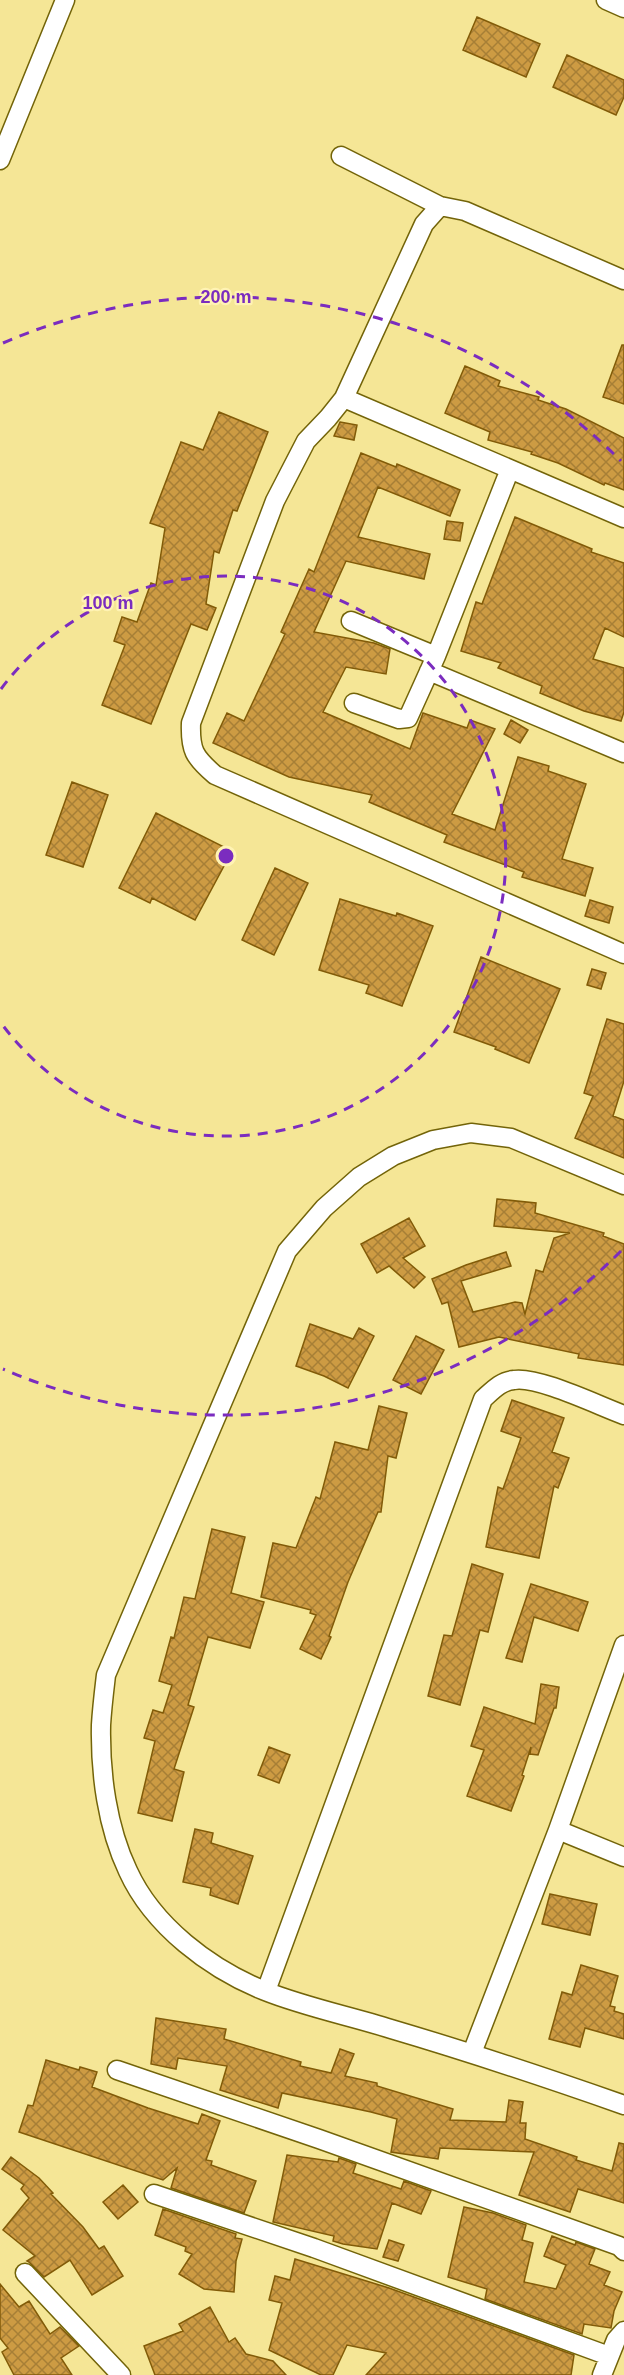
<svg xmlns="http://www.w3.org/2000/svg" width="624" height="2375" viewBox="0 0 624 2375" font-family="Helvetica,sans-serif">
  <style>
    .building { fill: url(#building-cross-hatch); stroke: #825b08; stroke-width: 1.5 }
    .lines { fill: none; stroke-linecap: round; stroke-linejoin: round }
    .minor-casing { stroke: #736409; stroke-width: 21 }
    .minor { stroke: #fff; stroke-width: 18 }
    .ring { fill: none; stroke: #7b2cbf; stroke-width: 3; stroke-dasharray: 10 8 }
    .centre { fill: #7b2cbf; stroke: #fff3b4; stroke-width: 3 }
    .ring-label { font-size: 18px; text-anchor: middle; font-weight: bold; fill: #7b2cbf; stroke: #fff3b4; stroke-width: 4.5; stroke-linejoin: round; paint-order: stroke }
  </style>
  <defs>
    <pattern id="building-cross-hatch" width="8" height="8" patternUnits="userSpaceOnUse" patternTransform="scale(1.5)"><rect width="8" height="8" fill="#cd9b43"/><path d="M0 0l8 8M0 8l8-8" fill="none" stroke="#a77f36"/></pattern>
  </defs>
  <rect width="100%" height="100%" fill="#f5e696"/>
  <path class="building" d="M477,17L540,44L526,77L463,50Z
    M567,55L624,80V97L616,115L553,87Z
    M622,345H624V404L603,397Z
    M465,366L500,381L498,386L539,397L538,400L566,409L624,438V490L605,483L604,485L558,463L531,454L532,452L488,440L490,432L445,413Z
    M219,412L268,432L237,511L233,510L219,553L214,551L206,604L216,608L207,630L191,624L151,724L102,705L125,645L114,641L122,617L137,622L151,583L156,585L165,528L150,523L181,442L203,450Z
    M340,422L357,425L354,440L334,436Z
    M361,453L396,467L397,464L460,490L450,516L378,487L358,537L430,554L424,579L346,561L314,632L374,643L390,649L386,674L346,667L323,712L410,749L423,713L467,728L470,720L495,729L452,814L495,830L518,757L549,766L548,771L586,784L562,859L593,868L585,896L522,877L524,872L444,842L447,835L369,802L372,795L289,777L213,743L227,713L244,721L285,634L281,632L309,569L314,572Z
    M515,517L592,549L591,552L624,563V637L605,628L593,659L624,668V712L621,721L584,711L540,693L542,686L498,668L501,663L461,651L476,602L482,604Z
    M447,521L463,523L460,541L444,539Z
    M511,720L528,730L520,743L504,734Z
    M72,782L108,795L83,867L46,855Z
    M156,813L232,851L195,920L152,898L150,903L119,888Z
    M275,868L308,883L274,955L242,940Z
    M340,899L396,916L397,913L433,926L402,1006L366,993L369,985L319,970Z
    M590,900L613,907L609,923L585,916Z
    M481,957L560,989L529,1063L495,1049L496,1047L454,1032Z
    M592,969L606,973L601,989L587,985Z
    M607,1019L624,1024V1081L613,1116L624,1120V1158L575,1138L593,1096L584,1093Z
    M497,1199L536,1203L535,1213L604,1233L603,1236L624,1244V1365L578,1358L579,1354L499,1337L459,1347L448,1302L442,1304L432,1279L466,1265L506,1252L511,1266L461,1281L473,1312L515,1302L522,1303L525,1314L536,1270L543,1272L554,1238L570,1233L494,1226Z
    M409,1218L425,1246L403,1258L425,1277L414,1288L389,1266L377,1273L361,1244Z
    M310,1324L353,1339L359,1328L374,1336L348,1388L324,1376L296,1366Z
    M416,1336L444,1350L421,1394L393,1380Z
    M512,1400L564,1418L552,1452L569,1458L558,1488L554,1486L539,1558L486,1547L498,1487L503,1489L521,1438L501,1431Z
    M379,1406L407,1413L396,1458L388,1456L381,1512H378L348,1582L329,1636L331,1637L321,1659L300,1649L316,1615L310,1613L311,1610L261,1597L273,1543L296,1548L316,1497L320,1499L335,1442L368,1450Z
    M212,1529L245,1537L231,1593L264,1602L250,1648L208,1637L188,1705L194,1707L174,1769L184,1772L172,1821L138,1813L155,1741L144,1738L153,1710L163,1713L172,1685L159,1681L171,1637L174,1638L184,1597L195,1599Z
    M472,1564L503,1574L488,1632L480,1630L460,1705L428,1696L444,1635L452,1636Z
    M531,1584L588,1602L578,1631L534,1617L522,1662L506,1658Z
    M541,1684L559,1687L556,1708H554L538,1755L530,1754L531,1747L522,1775L524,1776L511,1811L467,1796L484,1750L471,1746L484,1707L535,1724Z
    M269,1747L290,1755L279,1783L258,1775Z
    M195,1829L213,1833L211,1843L253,1856L238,1904L210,1895L211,1888L183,1882Z
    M550,1894L597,1904L590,1935L542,1924Z
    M581,1965L618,1976L610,2006L615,2007L614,2011L624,2014V2039L585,2028L580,2047L549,2039L562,1992L572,1995Z
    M156,2018L226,2029L224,2039L301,2062L300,2066L331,2073L340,2049L354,2054L345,2076L377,2083V2086L453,2109L450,2120L506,2122L509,2100L523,2102L520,2123H526L525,2139L577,2157L576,2160L612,2171L619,2143L624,2144V2203L578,2189L570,2212L519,2195L534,2152L440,2148L438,2159L391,2152L397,2119L371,2112L282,2093L278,2108L220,2090L227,2066L178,2058L176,2069L151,2064Z
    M46,2060L79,2070L80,2067L97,2072L92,2087L148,2108L198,2124L202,2114L220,2121L206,2160L212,2161L211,2165L256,2181L244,2213L171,2188L177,2168L163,2180L19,2132L28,2105L33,2106Z
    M287,2155L338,2162L339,2158L356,2164L353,2173L401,2189L404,2181L431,2191L421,2214L392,2203L377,2249L343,2244L333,2241L334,2236L273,2222Z
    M11,2157L39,2178L53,2193L51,2194L83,2227L99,2249L104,2246L123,2276L92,2295L70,2260L44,2277L29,2262L27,2261L35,2256L3,2230L29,2198L21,2189L24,2185L2,2169Z
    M123,2185L138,2202L118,2219L103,2202Z
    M464,2207L493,2213L526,2225L522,2240L533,2243L524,2282L556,2289L566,2265L544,2256L552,2236L575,2245L576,2242L595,2249L589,2264L610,2272L604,2285L622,2292L614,2311L611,2328L584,2324L582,2334L485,2299L487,2289L448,2277Z
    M163,2209L236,2234L235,2238L242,2239L236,2261L234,2292L204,2289L179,2274L192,2254L185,2251L186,2247L155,2235Z
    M389,2240L404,2245L398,2261L383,2257Z
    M295,2259L389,2288L574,2355L571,2375H366L386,2353L347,2345L333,2375H321L269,2350L282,2303L269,2300L275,2276L290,2280Z
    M0,2284L19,2307L29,2301L50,2334L60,2327L79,2346L61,2358L72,2375H14L2,2352L8,2348L0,2338Z
    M210,2307L229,2342L235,2338L246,2354L273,2361L286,2375H155L144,2346L183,2331L179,2324Z"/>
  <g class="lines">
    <g class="minor-casing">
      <path id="minor" d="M606,0L624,8
        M341,156L440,206
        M0,160L65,0
        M624,280L465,211L440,206L424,224L344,398L328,418L306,441L275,501L191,723C190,750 194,757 215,775L624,954
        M344,398L624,518
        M351,621L436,656
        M429,671L624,753
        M354,703L399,719L408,718L436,656L510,469
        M624,1185L511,1138L471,1133L433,1140L393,1156L359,1177L324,1208L287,1251L106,1675C104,1692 102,1708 101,1725C100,1773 107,1827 128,1871C153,1926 210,1969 265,1991C305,2007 350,2016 391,2029C469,2052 547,2078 624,2105
        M558,1830L624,1857
        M266,1991L483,1399C493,1390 501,1381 514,1380C538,1376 599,1406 624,1415
        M472,2053L558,1830L624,1645
        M117,2070L319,2139L619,2246L624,2251
        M154,2194L314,2248L609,2356
        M25,2273L121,2375
        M602,2375L616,2340L624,2331"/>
    </g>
    <use href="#minor" class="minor"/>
  </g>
  <g class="ring">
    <path d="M1 689A280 280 0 1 1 1 1023"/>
    <path d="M621 1251A559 559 0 0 1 3 1369M3 343A559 559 0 0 1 621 461"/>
  </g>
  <circle cx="226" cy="856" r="9" class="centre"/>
  <g class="ring-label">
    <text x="226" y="303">200 m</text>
    <text x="108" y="609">100 m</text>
  </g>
</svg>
